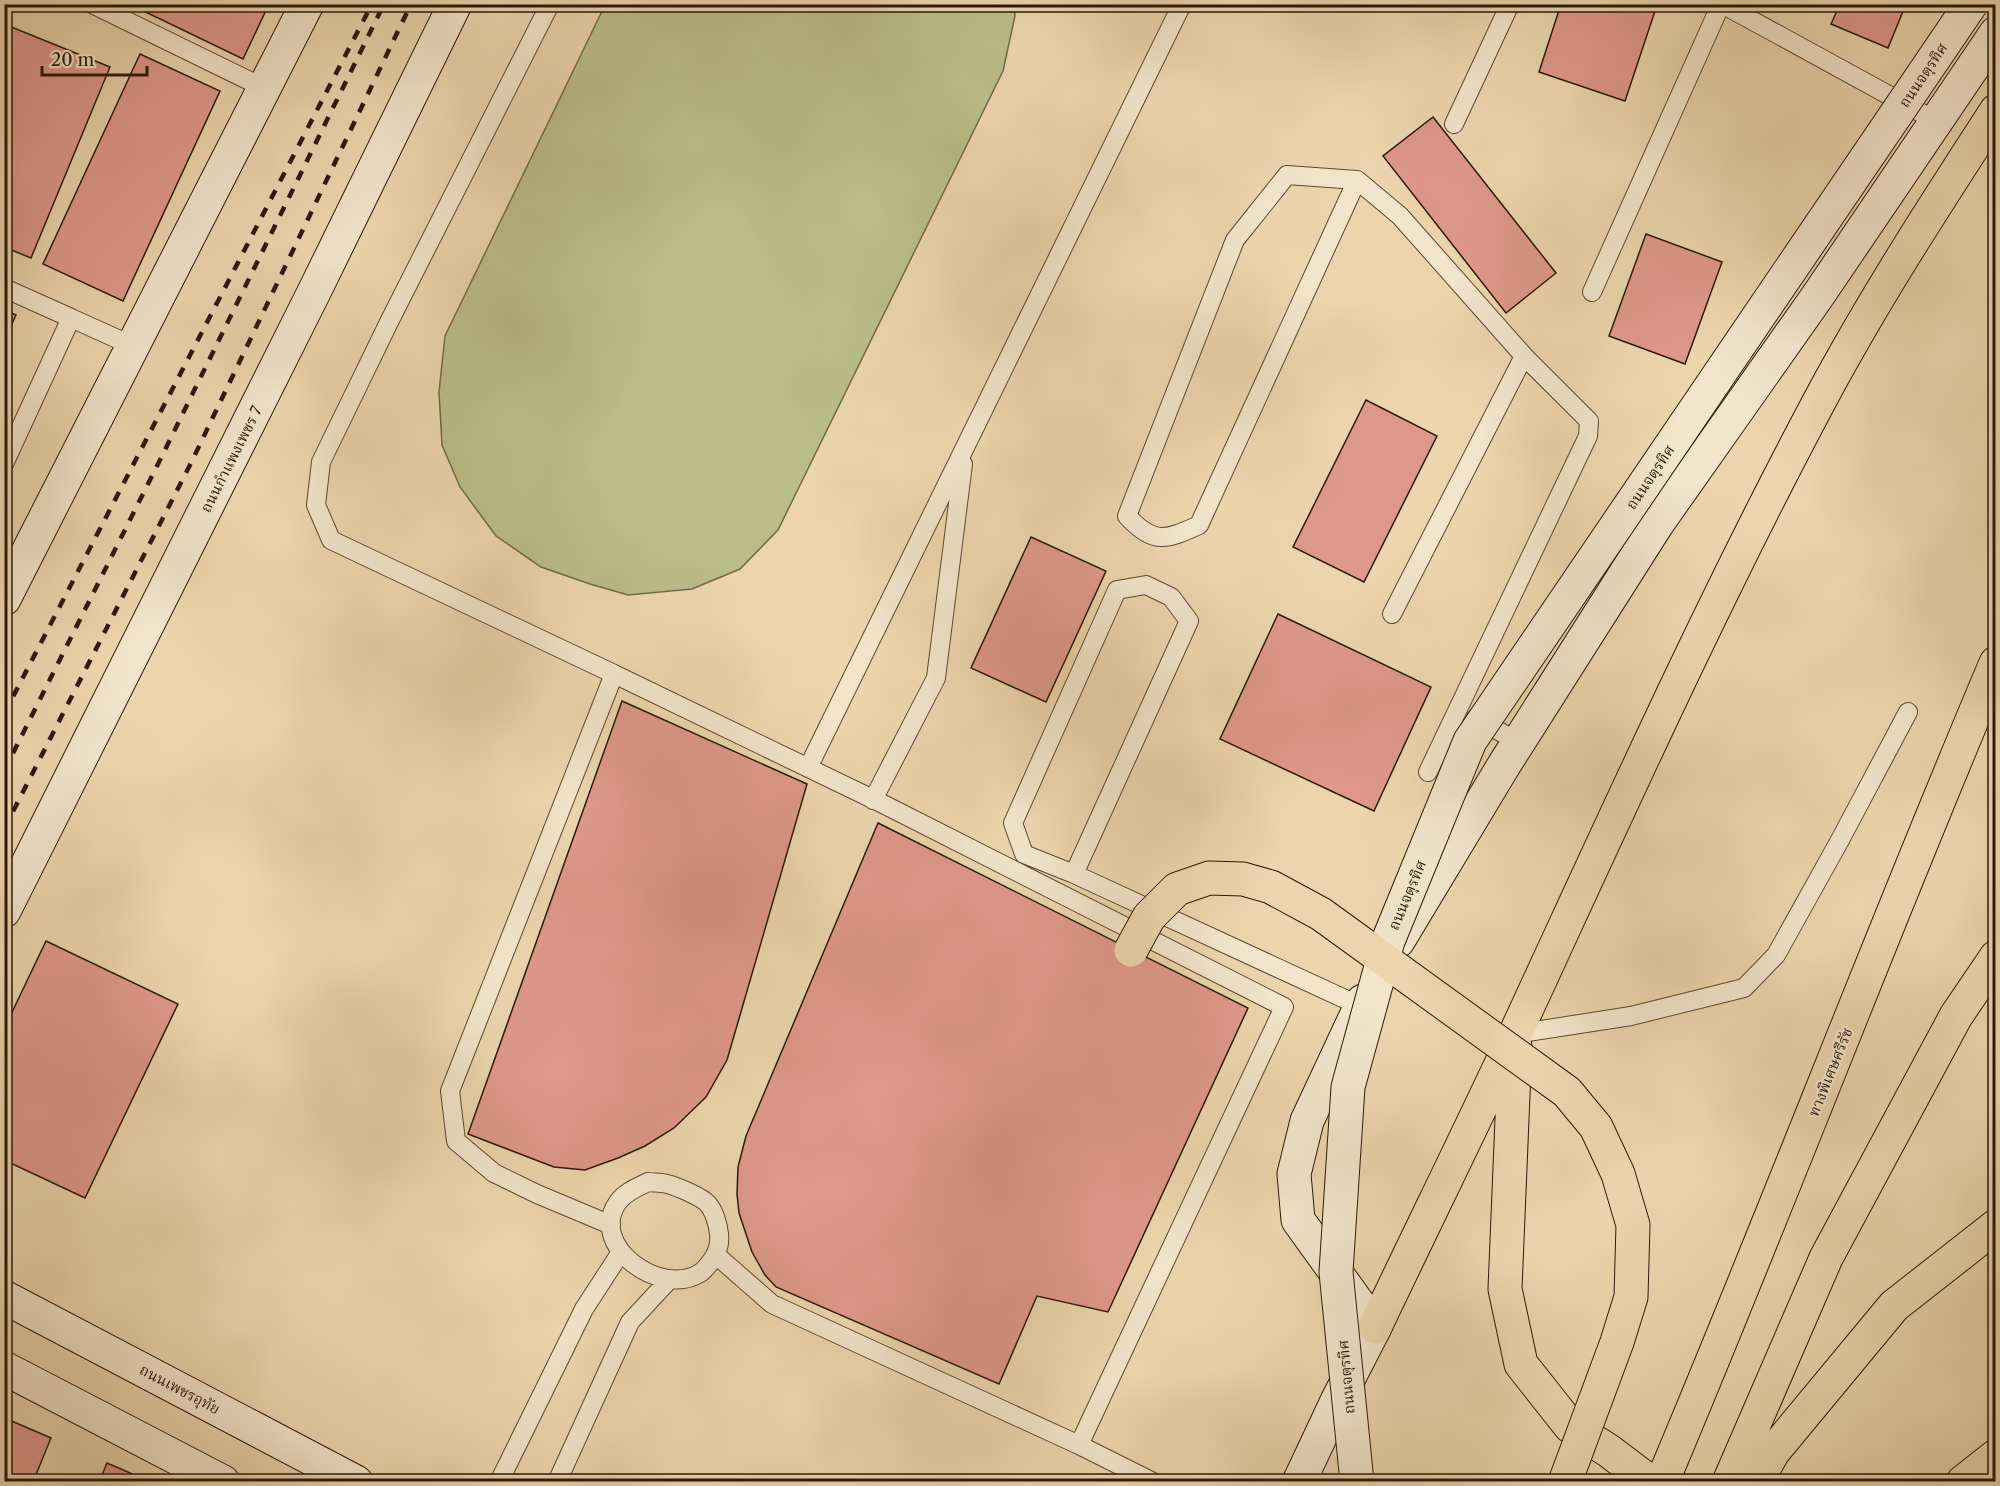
<svg xmlns="http://www.w3.org/2000/svg" width="2000" height="1486" viewBox="0 0 2000 1486" font-family="'Libre Caslon Text','Noto Serif Thai',serif">
  <style>
    .green { fill: #babd88; stroke: #726b48; stroke-width: 1.5 }
    .building { fill: #de988a; stroke: #2b1907; stroke-width: 1.5 }
    .lines { fill: none; stroke-linecap: round; stroke-linejoin: round }
    .lane-casing { stroke: #5b4830; stroke-width: 20 }
    .secondary-casing { stroke: #2b1907; stroke-width: 35 }
    .highway-casing { stroke: #2b1907; stroke-width: 35 }
    .lane { stroke: #f3e4ca; stroke-width: 18 }
    .secondary { stroke: #f3e4ca; stroke-width: 33 }
    .highway { stroke: #ecd5ad; stroke-width: 33 }
    .rail { stroke: #2b1907; stroke-width: 4.5; stroke-dasharray: 10 10; stroke-linecap: butt }
    .secondary-bridge-casing { stroke: #2b1907; stroke-width: 35; stroke-linecap: butt }
    .highway-bridge-casing { stroke: #2b1907; stroke-width: 35; stroke-linecap: butt }
    .secondary-bridge { stroke: #f3e4ca; stroke-width: 33 }
    .highway-bridge { stroke: #ecd5ad; stroke-width: 33 }
    .labels { text-anchor: middle; dominant-baseline: central; stroke-width: 4.5; stroke-linejoin: round; paint-order: stroke }
    .street-label { font-size: 15px; fill: #2b1907; stroke: #f3e4ca }
  </style>
  <rect width="100%" height="100%" fill="#ecd5ad"/>
  <filter id="stains"><feTurbulence type="fractalNoise" baseFrequency=".00333" numOctaves="4"/><feColorMatrix values="0 0 0 0 .2 0 0 0 0 .09 0 0 0 0 .02 0 0 0 .5 -.17"/></filter>
  <radialGradient id="worn" r=".72"><stop offset=".6" stop-color="#630" stop-opacity="0"/><stop offset="1" stop-color="#630" stop-opacity=".3"/></radialGradient>
  <path class="green" d="M605,5H1014L1015,16L1003,71L778,530L740,569L692,589L628,595L590,584L541,567L496,536L460,487L442,445L439,392L445,336Z"/>
  <path class="building" d="M129,4H269L243,59Z
    M1561,4L1657,5L1625,101L1539,72Z
    M1840,4H1906L1888,48L1831,24Z
    M4,24L110,67L31,258L4,247Z
    M140,54L220,91L123,301L43,264Z
    M1433,117L1556,273L1506,313L1383,156Z
    M1646,234L1722,262L1685,364L1609,336Z
    M4,310L16,315L4,341Z
    M1366,400L1437,436L1364,582L1293,547Z
    M1031,537L1106,571L1046,702L971,668Z
    M1278,614L1431,687L1374,811L1220,739Z
    M622,701L807,784L727,1060L706,1097L674,1128L645,1146L618,1158L585,1170L554,1167L468,1134Z
    M878,823L1248,1008L1108,1312L1037,1296L999,1384L776,1287L765,1275L752,1252L739,1213L737,1194L738,1167L746,1136Z
    M46,941L178,1004L85,1198L4,1160V1029Z
    M7,1419L51,1438L33,1482H17L4,1476V1424Z
    M107,1463L144,1479L143,1482H99Z"/>
  <g class="lines">
    <g class="lane-casing">
      <path id="lane" d="M92,4L264,88
        M550,4L389,322L321,462L316,505L331,540L614,674
        M1722,4L1936,121
        M1454,124L1510,4
        M1357,180L1199,525C1166,540 1154,545 1127,516L1235,240L1287,175L1357,180L1400,216L1524,356L1589,421L1588,436L1428,772
        M4,288L71,318L4,464
        M1592,292L1721,4
        M71,318L133,346
        M1392,614L1524,356
        M1476,718L1518,742
        M808,768L1182,4
        M873,800L936,678L963,464
        M1074,874L1189,621L1171,597L1146,585L1117,590L1013,823L1024,854L1074,874L1360,1006
        M1515,1034L1631,1016L1744,988L1776,955L1840,840L1908,712
        M648,1182C654,1183 661,1182 667,1184C676,1186 702,1197 708,1204C714,1211 718,1224 719,1234C720,1243 718,1252 712,1260C709,1264 705,1270 700,1273C660,1298 587,1245 618,1202C625,1192 638,1187 648,1182Z
        M611,1225L537,1194L494,1173L456,1141L450,1091L614,674L883,804L1284,1007L1079,1445L772,1304L716,1255
        M1079,1445L1153,1482
        M499,1482L584,1309L621,1252
        M557,1482L630,1322L669,1280"/>
    </g>
    <g class="secondary-casing">
      <path id="secondary" d="M4,599L307,4
        M4,911L315,290L455,4
        M1398,941L1504,765L1657,524L1817,297L1996,33
        M4,1297L356,1482
        M4,1368L223,1482
        M1299,1482L1338,1399L1375,1327L1298,1220L1294,1174L1307,1121L1363,1001"/>
    </g>
    <g class="highway-casing">
      <path id="highway" d="M1515,1046L1505,1289L1521,1364L1570,1426L1609,1451L1650,1482
        M1375,1327C1422,1228 1471,1129 1517,1030C1615,818 1711,604 1821,398C1874,299 1935,205 1996,111
        M1662,1482C1777,1210 1881,934 1996,663
        M1729,1482L1826,1258L1956,1016L1996,957
        M1756,1482L1773,1452L1894,1306L1996,1226
        M1963,1482L1996,1456"/>
    </g>
    <use href="#lane" class="lane"/>
    <use href="#secondary" class="secondary"/>
    <use href="#highway" class="highway"/>
    <path class="rail" d="M4,714L372,4
      M4,771L158,464L384,4
      M4,829L191,463L411,4"/>
    <g class="secondary-bridge-casing">
      <path id="secondary-bridge" d="M1357,1482L1336,1272L1348,1087L1388,941L1470,741L1971,4"/>
    </g>
    <g class="highway-bridge-casing">
      <path id="highway-bridge" d="M1131,950L1149,917L1177,889L1209,878L1243,879L1271,887L1321,914L1567,1092L1596,1127L1618,1174L1633,1225L1631,1297L1617,1342L1565,1482"/>
    </g>
    <use href="#secondary-bridge" class="secondary-bridge"/>
    <use href="#highway-bridge" class="highway-bridge"/>
  </g>
  <g class="labels">
    <g class="street-label">
      <text transform="translate(1923 75) rotate(-56)">ถนนจตุรทิศ</text>
      <text transform="translate(231 459) rotate(-63)">ถนนกำแพงเพชร 7</text>
      <text transform="translate(1650 477) rotate(-56)">ถนนจตุรทิศ</text>
      <text transform="translate(1407 895) rotate(-67)">ถนนจตุรทิศ</text>
      <text transform="translate(1830 1072) rotate(-68)">ทางพิเศษศรีรัช</text>
      <text transform="translate(1346 1377) rotate(-95)">ถนนจตุรทิศ</text>
      <text transform="translate(180 1389) rotate(28)">ถนนเพชรอุทัย</text>
    </g>
  </g>
  <rect width="2000" height="1486" fill="none" stroke="#ecd5ad" stroke-width="24"/>
  <rect x="6" y="6" width="1988" height="1474" fill="none" stroke="#2b1907" stroke-width="3"/>
  <rect x="12" y="12" width="1976" height="1462" fill="none" stroke="#2b1907" stroke-width="1.5"/>
  <path d="M42 66v9h105v-9" fill="none" stroke="#2b1907" stroke-width="3"/>
  <text x="51" y="66" font-size="18" fill="#2b1907" stroke="#f3e4ca" stroke-width="4.5" paint-order="stroke">20 m</text>
  <rect width="100%" height="100%" filter="url(#stains)"/>
  <rect width="100%" height="100%" fill="url(#worn)"/>
</svg>
